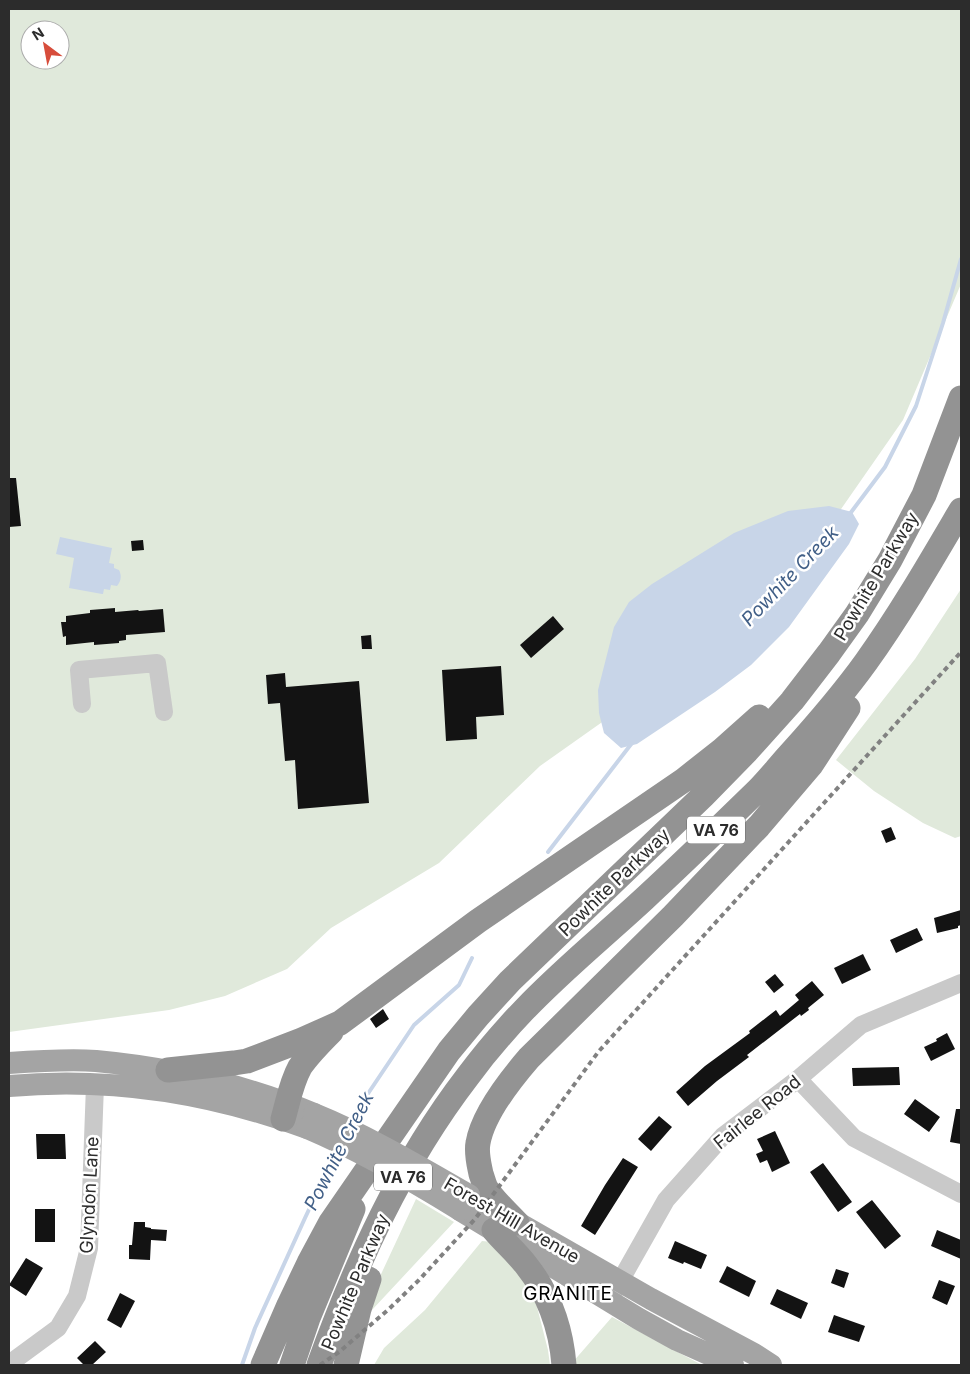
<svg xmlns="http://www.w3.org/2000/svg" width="970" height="1374" viewBox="0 0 970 1374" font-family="Inter,sans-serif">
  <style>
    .green { fill: #e0e9db; fill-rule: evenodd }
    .water { fill: #c8d5e8 }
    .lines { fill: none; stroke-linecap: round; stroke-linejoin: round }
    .stream { stroke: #c8d5e8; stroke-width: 4 }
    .building { fill: #131313 }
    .minor { stroke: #c9c9c9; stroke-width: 18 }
    .major { stroke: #a4a4a4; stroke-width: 22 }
    .highway { stroke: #939393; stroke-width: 25 }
    .rail { stroke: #818181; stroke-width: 4; stroke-dasharray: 5 4; stroke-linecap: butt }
    .major-bridge { stroke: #a4a4a4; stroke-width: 22 }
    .labels { text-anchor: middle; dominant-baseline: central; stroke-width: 5; stroke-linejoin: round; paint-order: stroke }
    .shield { fill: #fff; stroke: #6b6b6b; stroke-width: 1 }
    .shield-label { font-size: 16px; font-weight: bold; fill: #2c2c2c }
    .street-label { font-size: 18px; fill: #2c2c2c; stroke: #fff }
    .water-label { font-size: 19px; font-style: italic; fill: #415f87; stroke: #fff }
    .neighbourhood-label { font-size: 19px; letter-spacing: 1px; fill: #000; stroke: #fff }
  </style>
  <rect width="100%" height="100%" fill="#fff"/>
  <path class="green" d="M9,9H961V284L903,420L839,512L673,672L540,766L439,863L331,928L287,969L225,996L169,1010L9,1032ZM30,30H60V60H30Z
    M961,589V836L955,838L923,823L874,791L836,760L915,659Z
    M416,1199L454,1222L372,1310L376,1285Z
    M482,1241L492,1242L515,1263L536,1303L548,1350L550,1365H374L384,1348L425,1310Z
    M612,1317L702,1365H572V1363Z"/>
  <path class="water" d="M829,506L852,512L859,524L849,544L789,627L751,665L715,692L637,744L621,748L604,733L599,713L598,690L614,627L629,602L652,584L734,533L788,511Z
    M60,537L112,548L109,563L114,564V568L119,570C122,576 121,581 117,586L111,585L110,590L104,589L103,594H102L69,588L74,558L56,554Z"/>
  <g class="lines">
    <path class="stream" d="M849,515L885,467L916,406L943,323L961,259
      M548,852L632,743
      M351,1122L361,1104L414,1025L459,985L472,958
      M242,1365L255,1328L305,1218L337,1150"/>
  </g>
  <path class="building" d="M9,478H16L21,526L9,527Z
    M143,540L144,550L132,551L131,541Z
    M115,608V612L138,610L139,611L163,609L165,632L126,635V640L119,641V643L94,645V642L66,645V636L63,637L61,622H66V616L90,613V610Z
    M553,616L564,629L531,658L520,645Z
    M371,635L372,649H362L361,636Z
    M501,666L504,715L476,717L477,739L446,741L442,670Z
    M285,673L286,687L359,681L369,803L298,809L295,760L285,761L280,703L268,704L266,675Z
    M891,827L896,839L886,843L881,831Z
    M961,910V925L958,926V928L937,933L934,918Z
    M917,928L923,940L896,953L890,940Z
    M863,954L871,970L842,984L834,968Z
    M775,974L784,985L774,993L765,982Z
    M812,981L824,995L808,1008L809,1010L801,1016L800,1014L747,1055L749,1057L717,1081L688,1106L676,1092L705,1066L750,1033L749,1031L776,1010L780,1016L799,1000L795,995Z
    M383,1009L389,1019L376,1028L370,1019Z
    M947,1033L955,1049L931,1061L924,1047L937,1041L936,1039Z
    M899,1067L900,1085L853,1086L852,1068Z
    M915,1099L940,1117L929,1132L904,1114Z
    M956,1109H961V1144L950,1142Z
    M659,1116L672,1127L651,1151L638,1139Z
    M775,1131L790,1163L772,1172L767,1160L760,1163L756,1154L763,1151L757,1139Z
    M36,1134H65L66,1159H37Z
    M623,1158L638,1167L595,1235L581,1226L605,1185Z
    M823,1163L852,1202L838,1212L810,1172Z
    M872,1200L901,1236L885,1249L856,1212Z
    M35,1209H55V1242H35Z
    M134,1222H145V1227L151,1228V1229L167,1230L166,1241L151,1240L150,1260L129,1259V1245H132Z
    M937,1230L961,1240V1259L931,1246Z
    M675,1241L707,1255L701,1269L684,1262L683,1264L668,1258Z
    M26,1258L43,1268L26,1296L9,1285Z
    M727,1266L756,1281L749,1297L719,1282Z
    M836,1269L849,1273L844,1288L831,1283Z
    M939,1280L955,1286L947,1305L932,1298Z
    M777,1289L808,1303L801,1319L770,1304Z
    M120,1293L135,1301L121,1328L107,1320Z
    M834,1315L865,1326L859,1342L828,1332Z
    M95,1341L106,1352L92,1365H84L77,1358Z"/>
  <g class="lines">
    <path class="minor" d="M82,704L79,670L157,663L164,712
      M798,1079L854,1138L961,1194
      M614,1292L666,1200L723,1136L798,1079L861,1025L961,983
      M9,1364L58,1328L77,1296L89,1248L95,1085"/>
    <path class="major" d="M9,1063C38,1061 67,1059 96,1061C171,1068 245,1085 314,1114
      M9,1086C110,1077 212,1093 307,1128
      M469,1195L651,1299L754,1354L771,1365
      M460,1210L639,1319L677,1340L733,1365"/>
    <path class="highway" d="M168,1070L234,1063L247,1061L302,1040L340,1023L478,921L684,780L722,750L759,717
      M283,1119C288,1102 291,1083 300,1067C309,1054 320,1043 331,1032
      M517,1223C507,1212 494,1201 486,1188C484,1184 483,1179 481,1174C479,1164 476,1153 478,1143C483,1114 510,1080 529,1058L673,916L759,826L811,765L848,708
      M494,1230C504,1242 516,1252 526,1265C549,1294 561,1328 564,1365
      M263,1365L289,1305L309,1263L331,1222L449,1051L478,1016L510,981L703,796L747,751L792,701L829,653L857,614L890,560L924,495L961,398
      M292,1365L308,1318L353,1209
      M319,1365C356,1263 401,1163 468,1076C485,1053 504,1031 524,1010C561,971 604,936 644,899C682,864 720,827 758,790C769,779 779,766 790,754C817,724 843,694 866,662C901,613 931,561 961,510
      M346,1365L359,1309L369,1279"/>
    <path class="rail" d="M320,1365L339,1352L389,1309L419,1280L475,1219L599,1051L961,652"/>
    <path class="major-bridge" d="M314,1114C368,1136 418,1166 469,1195
      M307,1128C361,1151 410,1179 460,1210"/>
  </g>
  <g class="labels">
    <g class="shield">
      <rect x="687" y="816.5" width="58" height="27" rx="4"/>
      <rect x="374" y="1163.5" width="58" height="27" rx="4"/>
    </g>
    <g class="shield-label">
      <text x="716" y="830">VA 76</text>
      <text x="403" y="1177">VA 76</text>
    </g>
    <g class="street-label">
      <text transform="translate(876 576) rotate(-59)">Powhite Parkway</text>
      <text transform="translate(614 882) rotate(-44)">Powhite Parkway</text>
      <text transform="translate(757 1112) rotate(-39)">Fairlee Road</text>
      <text transform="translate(89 1195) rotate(-87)">Glyndon Lane</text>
      <text transform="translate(512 1220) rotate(30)">Forest Hill Avenue</text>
      <text transform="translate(355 1282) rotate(-67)">Powhite Parkway</text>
    </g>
    <g class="water-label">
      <text transform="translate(790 576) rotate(-46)">Powhite Creek</text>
      <text transform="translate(339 1151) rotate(-63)">Powhite Creek</text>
    </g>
    <g class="neighbourhood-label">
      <text x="568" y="1293">GRANITE</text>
    </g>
  </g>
  <rect width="970" height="1374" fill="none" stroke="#2c2c2c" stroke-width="20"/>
  <g transform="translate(45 45) rotate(328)"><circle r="24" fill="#ffffff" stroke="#ababab"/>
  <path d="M0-4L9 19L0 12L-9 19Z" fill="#d74d3b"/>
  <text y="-8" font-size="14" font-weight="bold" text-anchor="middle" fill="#2c2c2c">N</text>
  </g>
</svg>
